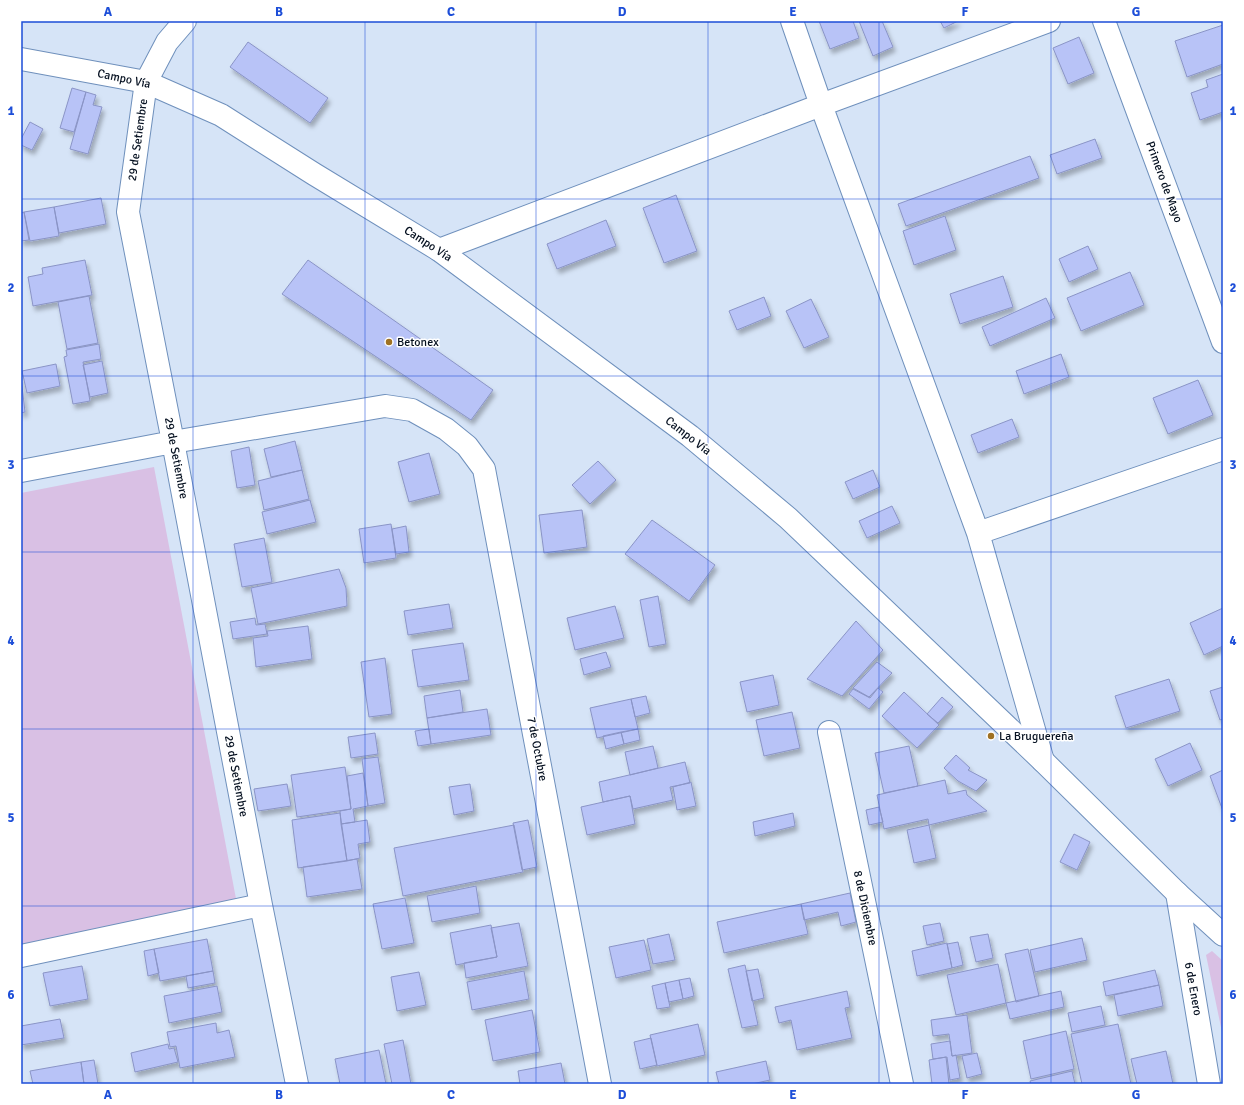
<svg xmlns="http://www.w3.org/2000/svg" width="1244" height="1105" viewBox="0 0 1244 1105" font-family="Signika,sans-serif">
  <style>
    .green { fill: #d9c0e4 }
    .building { fill: #b8c3f7; stroke: #8a94c6; filter: url(#shadow) }
    .lines { fill: none; stroke-linecap: round; stroke-linejoin: round }
    .street-casing { stroke: #6f90bc; stroke-width: 24 }
    .secondary-casing { stroke: #6f90bc; stroke-width: 24 }
    .street { stroke: #fff; stroke-width: 22 }
    .secondary { stroke: #fff; stroke-width: 22 }
    .grid { fill: none; stroke: #1d4ed8; stroke-width: 1; stroke-opacity: 0.55 }
    .poi-dot { fill: #9f7123; stroke: #fff; stroke-width: 1.5 }
    .labels { text-anchor: middle; dominant-baseline: central; stroke-width: 3; stroke-linejoin: round; paint-order: stroke }
    .street-label { font-size: 12px; fill: #061121; stroke: #fff }
    .poi-label { font-size: 12px; fill: #061121; stroke: #fff; text-anchor: start }
    .neatline { fill: none; stroke: #1d4ed8; stroke-width: 1.5 }
    .grid-label { font-size: 13px; text-anchor: middle; font-weight: bold; fill: #1d4ed8 }
  </style>
  <defs>
    <filter id="shadow"><feDropShadow dx="2.5" dy="4.5" stdDeviation="2" flood-color="#0004"/></filter>
  </defs>
  <rect width="100%" height="100%" fill="#d6e4f7"/>
  <path class="green" d="M154,467L237,904L21,946V493Z
    M1212,951L1223,961V1037L1206,955Z"/>
  <path class="building" d="M819,21H853L859,38L830,49Z
    M859,21H882L893,47L873,56Z
    M940,21H958L944,28Z
    M1223,25V64L1187,77L1175,41Z
    M1079,37L1094,73L1068,84L1053,48Z
    M248,42L328,98L310,123L230,67Z
    M1223,74V112L1200,120L1191,93L1208,87L1206,80Z
    M72,88L86,92L74,132L60,128Z
    M86,92L96,95L93,105L102,107L88,154L70,149Z
    M30,122L43,129L32,150L21,145V139Z
    M1095,139L1102,158L1057,174L1050,155Z
    M1030,156L1039,178L906,226L898,204Z
    M676,195L697,251L664,263L643,208Z
    M101,198L106,224L59,233L54,207Z
    M54,207L59,236L30,241L24,212Z
    M24,212L29,240L21,241V213Z
    M945,216L956,250L914,265L903,231Z
    M606,220L616,246L557,269L547,244Z
    M1088,246L1098,269L1069,282L1059,259Z
    M85,260L92,295L33,306L28,277L43,274L42,268Z
    M308,260L493,390L471,420L282,294Z
    M1130,272L1144,305L1081,331L1067,298Z
    M1003,276L1013,307L960,324L950,294Z
    M89,296L98,343L67,349L58,302Z
    M764,297L771,316L737,330L729,311Z
    M1046,298L1055,318L990,346L982,327Z
    M811,299L829,337L804,348L786,311Z
    M99,344L101,359L83,362L90,401L73,404L64,357L67,356L66,350Z
    M1061,354L1069,377L1024,394L1016,371Z
    M102,361L108,393L90,397L83,365Z
    M56,364L60,386L27,393L22,371Z
    M21,377L25,412L21,413Z
    M1198,380L1213,415L1168,434L1153,398Z
    M1012,419L1019,437L978,453L971,435Z
    M295,441L302,470L271,477L264,449Z
    M249,447L255,485L237,488L231,451Z
    M429,453L440,494L409,502L398,462Z
    M598,461L616,480L590,504L572,485Z
    M302,470L309,499L264,510L258,481Z
    M873,470L880,487L853,499L845,482Z
    M310,500L316,522L267,534L262,512Z
    M892,506L900,523L867,538L859,521Z
    M582,510L587,547L544,553L539,515Z
    M652,520L715,565L689,601L625,554Z
    M391,524L396,558L364,563L359,529Z
    M406,526L409,552L396,554L392,529Z
    M264,538L272,582L242,587L234,544Z
    M339,569L346,588L347,606L258,624L251,588Z
    M658,596L666,644L649,647L640,600Z
    M449,604L453,628L408,635L404,611Z
    M615,606L624,638L575,650L567,618Z
    M1223,608V646L1204,655L1190,623Z
    M255,618L256,625L265,624L267,634L233,639L230,622Z
    M856,621L883,650L842,696L807,679Z
    M308,626L312,659L256,667L253,638L268,636L267,631Z
    M463,643L469,680L418,687L412,650Z
    M606,652L611,667L584,675L580,659Z
    M385,658L392,714L369,717L361,662Z
    M877,662L892,673L869,697L853,688Z
    M773,675L779,705L747,712L740,682Z
    M1169,679L1180,711L1126,728L1115,696Z
    M1223,687V719L1220,720L1210,691Z
    M878,688L883,692L869,709L849,694L853,689L870,698Z
    M460,690L463,712L427,718L424,696Z
    M904,692L939,725L917,748L882,716Z
    M646,696L650,713L635,717L631,699Z
    M942,697L953,707L938,723L927,714Z
    M631,699L638,729L597,738L590,708Z
    M487,709L491,735L431,744L427,718Z
    M792,712L800,748L764,756L756,720Z
    M429,729L431,744L418,746L415,731Z
    M638,729L640,740L624,744L621,732Z
    M621,732L624,744L606,749L603,736Z
    M375,733L378,754L351,758L348,737Z
    M1190,743L1202,770L1168,786L1155,759Z
    M653,746L658,768L630,775L625,752Z
    M909,746L918,786L884,793L875,753Z
    M956,755L970,768L968,770L987,780L976,791L958,781L944,768Z
    M378,757L385,803L368,806L362,759Z
    M685,762L690,783L670,787L673,800L633,809L630,796L603,802L599,782Z
    M345,767L351,809L297,817L291,775Z
    M1223,770V811L1210,776Z
    M363,773L368,806L353,809L355,822L341,824L340,811L351,809L347,776Z
    M945,780L948,794L966,790L967,795L987,811L929,825L928,819L884,829L877,795Z
    M691,782L696,806L677,810L673,787Z
    M287,784L291,806L258,811L254,789Z
    M470,784L474,811L454,815L449,787Z
    M630,796L635,824L587,835L581,807Z
    M879,807L883,822L869,825L866,810Z
    M340,813L347,861L298,868L292,820Z
    M793,813L795,826L755,836L753,822Z
    M367,820L370,842L358,844L360,858L347,861L341,824Z
    M528,820L537,867L522,870L513,823Z
    M514,825L523,872L403,896L394,848Z
    M929,825L936,858L914,863L907,830Z
    M1074,834L1090,842L1077,870L1060,862Z
    M357,859L362,889L307,897L303,867Z
    M476,886L480,913L432,922L427,896Z
    M850,893L856,922L841,926L838,912L804,920L801,904Z
    M405,898L414,943L382,949L373,904Z
    M801,904L808,934L724,953L717,922Z
    M519,923L528,966L466,978L464,963L497,957L491,928Z
    M940,923L944,941L927,945L923,926Z
    M491,925L497,957L456,965L450,933Z
    M669,934L675,960L653,964L647,939Z
    M988,934L993,958L976,962L970,937Z
    M1082,938L1087,960L1035,972L1030,950Z
    M207,939L213,971L160,981L154,949Z
    M644,940L651,970L616,978L609,947Z
    M958,942L963,965L952,968L947,944Z
    M947,943L952,968L917,976L912,951Z
    M154,949L159,973L148,976L144,951Z
    M1028,949L1039,996L1016,1002L1005,954Z
    M998,964L1006,1003L956,1015L947,975Z
    M745,965L758,1025L742,1028L728,969Z
    M82,966L88,999L50,1006L43,973Z
    M758,969L764,998L752,1001L746,971Z
    M1155,970L1159,985L1106,996L1103,982Z
    M213,971L215,983L188,988L186,976Z
    M524,971L529,999L472,1010L467,982Z
    M419,972L426,1005L397,1011L391,977Z
    M690,978L694,996L683,999L679,980Z
    M679,980L683,999L669,1002L665,983Z
    M665,983L670,1007L657,1009L652,986Z
    M1159,985L1163,1006L1118,1016L1114,995Z
    M217,986L222,1012L169,1023L164,996Z
    M847,991L850,1007L845,1008L852,1038L797,1050L791,1020L779,1023L775,1007Z
    M1061,991L1064,1007L1010,1019L1006,1003Z
    M1101,1006L1105,1025L1072,1032L1068,1013Z
    M532,1010L540,1052L493,1061L485,1020Z
    M967,1015L972,1053L952,1056L949,1034L933,1036L931,1020Z
    M60,1019L64,1038L21,1045V1026Z
    M216,1023L217,1033L229,1030L235,1057L180,1068L176,1046L170,1047L167,1032Z
    M698,1024L705,1055L657,1066L650,1035Z
    M1118,1024L1131,1084H1082L1071,1034Z
    M1066,1031L1074,1069L1031,1079L1023,1041Z
    M651,1038L657,1065L640,1069L634,1042Z
    M403,1040L411,1084H392L384,1044Z
    M950,1041L952,1056L956,1055L960,1078L950,1080L947,1057L933,1059L931,1044Z
    M168,1044L169,1049L174,1048L178,1062L135,1072L131,1053Z
    M379,1050L386,1084H340L335,1059Z
    M1166,1051L1173,1084H1137L1131,1059Z
    M977,1053L982,1074L967,1078L962,1056Z
    M946,1057L949,1084H932L929,1060Z
    M94,1060L98,1084H84L81,1062Z
    M766,1061L770,1080L752,1084H719L716,1072Z
    M81,1062L84,1084H33L30,1071Z
    M561,1063L565,1084H520L518,1071Z
    M1072,1071L1075,1084H1031L1030,1081Z"/>
  <g class="lines">
    <g class="street-casing">
      <path id="street" d="M185,21L167,42L146,82L128,212L173,442L261,905L297,1084
        M792,21L821,105L978,533L1043,761
        M1104,21L1223,342
        M439,250L821,105L1049,21
        M21,471L173,442L385,406L412,410L446,429L467,446L484,469L600,1084
        M978,533L1223,449
        M829,732L902,1084
        M1177,893L1209,1084
        M21,956L261,905"/>
    </g>
    <g class="secondary-casing">
      <path id="secondary" d="M21,59L146,82L221,115L314,174L439,250L690,436L788,518L1043,761L1177,893L1223,935"/>
    </g>
    <use href="#street" class="street"/>
    <use href="#secondary" class="secondary"/>
  </g>
  <path class="grid" d="M193,21V1084M365,21V1084M536,21V1084M708,21V1084M879,21V1084M1051,21V1084M21,199H1223M21,376H1223M21,552H1223M21,729H1223M21,906H1223"/>
  <g class="poi-dot">
    <circle cx="389" cy="342" r="4"/>
    <circle cx="991" cy="736" r="4"/>
  </g>
  <g class="labels">
    <g class="street-label">
      <text transform="translate(124 79) rotate(12)">Campo Vía</text>
      <text transform="translate(138 140) rotate(-82)">29 de Setiembre</text>
      <text transform="translate(1164 182) rotate(70)">Primero de Mayo</text>
      <text transform="translate(428 244) rotate(33)">Campo Vía</text>
      <text transform="translate(688 436) rotate(38)">Campo Vía</text>
      <text transform="translate(176 458) rotate(79)">29 de Setiembre</text>
      <text transform="translate(537 749) rotate(79)">7 de Octubre</text>
      <text transform="translate(236 776) rotate(79)">29 de Setiembre</text>
      <text transform="translate(865 908) rotate(78)">8 de Diciembre</text>
      <text transform="translate(1193 989) rotate(80)">6 de Enero</text>
    </g>
    <g class="poi-label">
      <text x="397" y="342">Betonex</text>
      <text x="999" y="736">La Bruguereña</text>
    </g>
  </g>
  <rect width="1244" height="1105" fill="none" stroke="#ffffff" stroke-width="44"/>
  <rect x="22" y="22" width="1200" height="1061" class="neatline"/>
  <g class="grid-label">
    <text x="108" y="16">A</text>
    <text x="279" y="16">B</text>
    <text x="451" y="16">C</text>
    <text x="622" y="16">D</text>
    <text x="793" y="16">E</text>
    <text x="965" y="16">F</text>
    <text x="1136" y="16">G</text>
    <text x="11" y="115">1</text>
    <text x="1233" y="115">1</text>
    <text x="11" y="292">2</text>
    <text x="1233" y="292">2</text>
    <text x="11" y="469">3</text>
    <text x="1233" y="469">3</text>
    <text x="11" y="645">4</text>
    <text x="1233" y="645">4</text>
    <text x="11" y="822">5</text>
    <text x="1233" y="822">5</text>
    <text x="11" y="999">6</text>
    <text x="1233" y="999">6</text>
    <text x="108" y="1099">A</text>
    <text x="279" y="1099">B</text>
    <text x="451" y="1099">C</text>
    <text x="622" y="1099">D</text>
    <text x="793" y="1099">E</text>
    <text x="965" y="1099">F</text>
    <text x="1136" y="1099">G</text>
  </g>
</svg>
